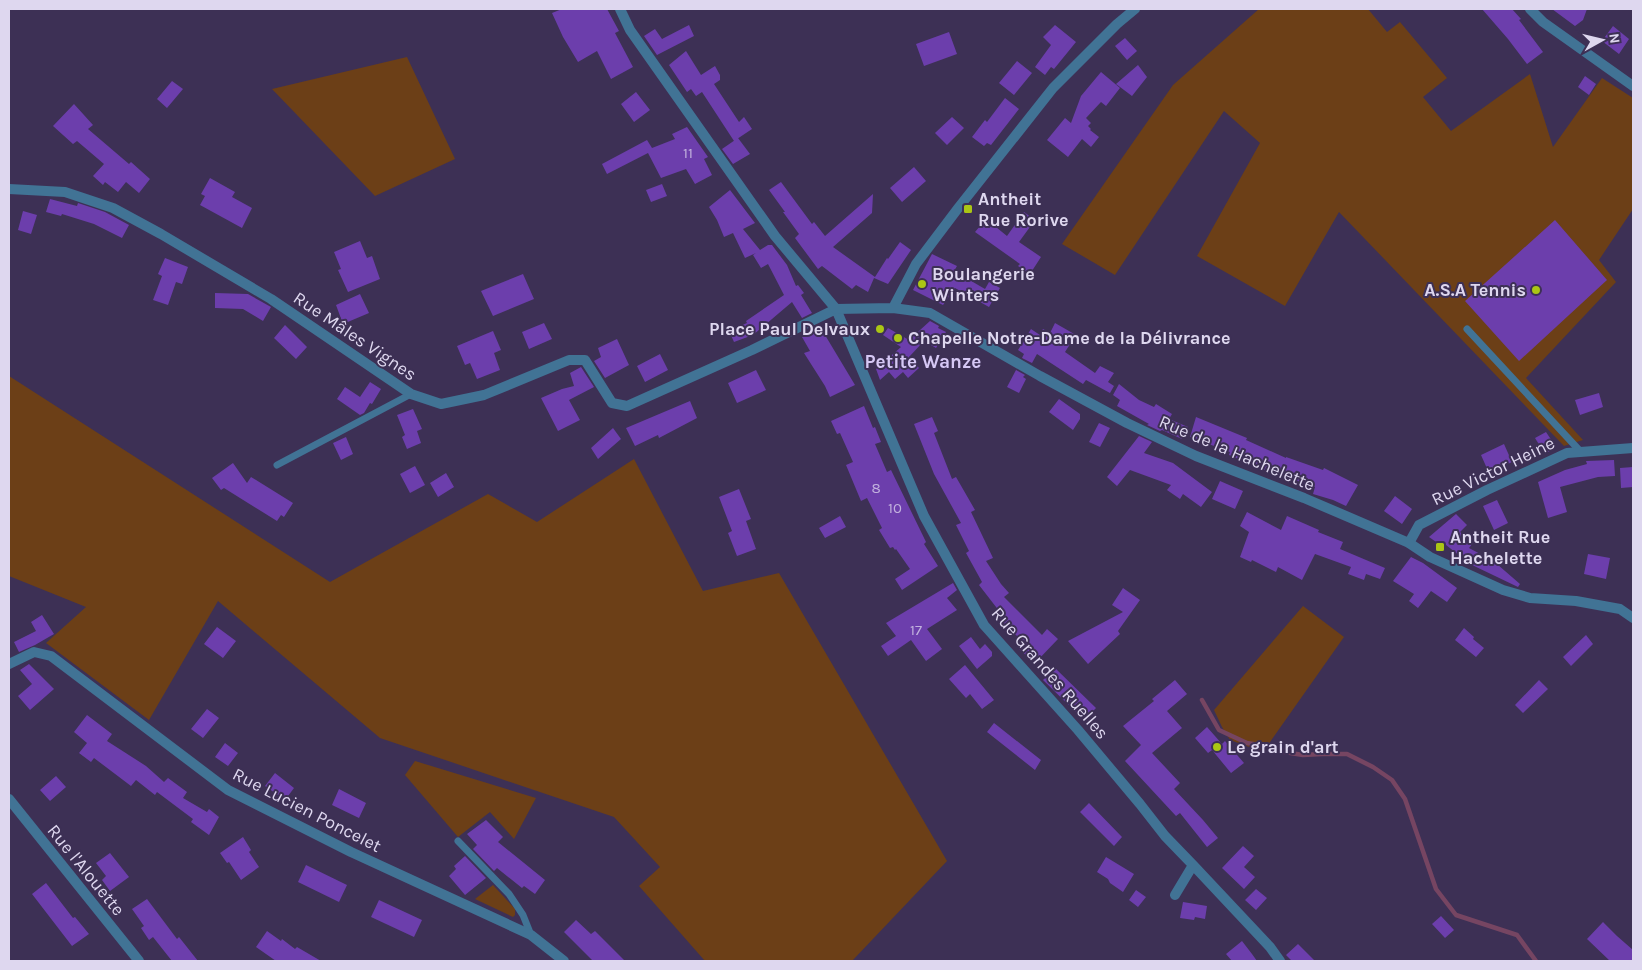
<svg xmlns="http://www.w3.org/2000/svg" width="1642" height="970" viewBox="0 0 1642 970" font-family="Karla,sans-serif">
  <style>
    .green { fill: #6c3f17 }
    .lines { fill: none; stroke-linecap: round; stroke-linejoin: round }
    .stream { stroke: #764562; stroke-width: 4.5 }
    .building { fill: #6c3eac }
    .service { stroke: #417395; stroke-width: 7 }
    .minor { stroke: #417395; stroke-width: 10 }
    .tertiary { stroke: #417395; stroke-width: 10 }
    .poi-dot { fill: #abc615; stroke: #3d3055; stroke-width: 2 }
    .labels { text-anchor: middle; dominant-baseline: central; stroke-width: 4; stroke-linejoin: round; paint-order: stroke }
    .number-label { font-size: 15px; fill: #c2b1de }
    .poi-label { font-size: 18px; font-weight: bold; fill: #ded7ef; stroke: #3d3055; text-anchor: start }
    .street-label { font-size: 18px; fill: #ded7ef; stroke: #3d3055 }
    .neighbourhood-label { font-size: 19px; font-weight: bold; fill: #d6c8f5; stroke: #3d3055 }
  </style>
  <rect width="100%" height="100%" fill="#3d3055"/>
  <path class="green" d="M1259,9H1368L1387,32L1400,22L1447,78L1423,97L1451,131L1530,74L1553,147L1602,78L1633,98V209L1599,260L1616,282L1526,378L1583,440L1564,446L1339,212L1285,306L1197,256L1260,143L1224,111L1115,275L1062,244L1173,85Z
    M407,57L455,159L375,196L272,89Z
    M9,376L330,582L488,494L537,522L634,459L703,591L779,573L947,861L852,961H705L639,886L660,867L614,817L380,738L218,601L149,720L46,643L86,607L9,576Z
    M1303,606L1344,637L1263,752L1230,740L1222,727L1214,710Z
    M415,761L536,798L514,839L490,812L458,837L405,775Z
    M493,885L515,909V915L513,917L475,899Z"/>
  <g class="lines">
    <path class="stream" d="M1202,700L1219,730L1247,743L1265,746
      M1278,751L1303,755L1322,754H1347L1373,767L1392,780L1405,799L1436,889L1456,915L1517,935L1536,961"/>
  </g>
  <path class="building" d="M562,9H607L619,31L615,33L633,67L611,79L597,51L578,62L563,37L552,13Z
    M1482,9H1512L1521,19L1519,20L1543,52L1527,64L1508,39Z
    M1552,9H1587L1583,20L1575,26Z
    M689,25L694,36L657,55L644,36L655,29L662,39Z
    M1055,25L1076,42L1054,69L1051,67L1045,75L1035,67L1051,45L1043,37Z
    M1613,26L1629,39L1619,54L1602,41Z
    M949,32L957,54L924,66L916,44Z
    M1125,38L1137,51L1127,60L1115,46Z
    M686,51L701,75L715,66L720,75V80L714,84L739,122L744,117L752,129L734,141L702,92L696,96L691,89L687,92L669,65Z
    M1017,61L1032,73L1014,95L999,83Z
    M1138,65L1147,77L1132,96L1116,84Z
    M1101,72L1120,88L1106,106L1101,102L1086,118L1091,123L1088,126L1091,129L1090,130L1099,137L1091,147L1082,139L1068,157L1047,140L1065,118L1071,123L1081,96Z
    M1585,76L1596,84L1589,95L1578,87Z
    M172,81L183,89L167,108L157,99Z
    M636,92L650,110L634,122L621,104Z
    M1005,98L1019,109L991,145L987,143L984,146L972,137L985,120L987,122Z
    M74,104L93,125L88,129L129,164L131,162L150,179L139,193L126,182L118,192L105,182L103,185L93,176L104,164L77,141L73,144L53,126Z
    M952,117L964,128L947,145L935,133Z
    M687,127L708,157L704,159L712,175L695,184L686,169L661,178L648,153L607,174L602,164L647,140L652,148L675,139L672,134Z
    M738,138L750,154L733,164L722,149Z
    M914,167L926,181L902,202L890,188Z
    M210,178L235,192L232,197L252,208L242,228L200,205L205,196L201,194Z
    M781,182L812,224L814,222L825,236L873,194L872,213L833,247L875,277L887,258L888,259L900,242L911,250L888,284L874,278L868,292L856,285L852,289L822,266L818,269L795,238L799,234L783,212H785L769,190Z
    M662,184L667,196L651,202L646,190Z
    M730,190L755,223L743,229L760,250L768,245H772L787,265L796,286L798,285L804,293L801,295L812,313L802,318L792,302L753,335L734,342L729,331L747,323L746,321L784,295L768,264L761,268L753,255L756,253L745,258L733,233L724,237L717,220L709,207Z
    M50,199L77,206L78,203L105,212L129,225L122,238L94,224L62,214L61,216L46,212Z
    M23,211L37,215L31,234L18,230Z
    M1024,212L1035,220L1019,242L1041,257L1030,274L1018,266L1020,264L975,232L986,219L1007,236Z
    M1555,220L1607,280L1519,361L1465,301Z
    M360,241L367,258L372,256L380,279L348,292L338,270L341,269L334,252Z
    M932,254L957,266L954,271L985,289L989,282L1000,288L989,307L955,288L943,305L913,290Z
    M165,258L188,267L182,284L176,282L168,305L153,300L162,276L158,274Z
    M523,274L534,299L493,316L481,291Z
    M215,293L248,294L271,307L263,321L243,309L215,308Z
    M360,294L369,313L343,324L336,305Z
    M930,321L939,326L938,328L946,332L936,348L924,341L909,357L919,368L908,378L903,372L895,379L889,372L880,380L876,369L901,347L883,335L888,328L909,340Z
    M544,323L552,339L529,349L522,332Z
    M1055,323L1076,335L1065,352L1095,373L1100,366L1114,373L1108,382L1114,386L1110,393L1086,380L1083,384L1037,354L1032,363L1022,358L1024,354L1018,350L1031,329L1040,335L1043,329L1050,333Z
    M285,325L307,347L296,359L274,338Z
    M819,325L855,385L830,397L825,386L804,353L810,351L802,337L811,332L809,330Z
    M493,331L501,350L494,353L500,370L477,379L470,363L465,365L457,346Z
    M617,339L629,365L605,378L594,361L601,357L598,348Z
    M660,354L668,370L645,382L637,366Z
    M581,367L594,387L569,400L580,420L558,431L541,398L562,389L574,386L570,373Z
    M756,370L766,390L737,403L728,383Z
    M1016,370L1025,375L1023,377L1026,379L1019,393L1007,387Z
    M370,382L381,389L372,404L370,403L364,413L360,415L337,399L345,387L360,397Z
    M1119,384L1139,400L1154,407L1156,404L1172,414L1169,419L1188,427L1182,439L1162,430L1160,431L1147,425L1149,424L1117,406L1120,400L1113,395Z
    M1599,393L1603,407L1580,415L1575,400Z
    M1059,399L1080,414V419L1073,430L1049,412Z
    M690,401L697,418L659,438L658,435L635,446L626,428Z
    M864,406L873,428L875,427L881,442L875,444L887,472L891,470L926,542L924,544L938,566L902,590L895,579L910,569L896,549L895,550L893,547L890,548L879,530L882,528L867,498L861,501L846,465L853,462L840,433L837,434L831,421Z
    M413,409L422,429L417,431L421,443L407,449L402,437L405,435L397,415Z
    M932,417L938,431L934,433L952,479L956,477L975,510L971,512L993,558L986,561L1001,584L1009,593L1004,597L1042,635L1047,629L1058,639L1035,663L1019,649L1024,643L1000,619L1003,616L979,585L982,582L966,553L969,551L956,525L961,523L934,474L914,424Z
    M1196,417L1247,438L1246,440L1286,458V457L1323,470L1324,468L1358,485L1346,506L1333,500L1313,494L1315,487L1289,478L1290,475L1266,467L1265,470L1229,455L1230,452L1190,437Z
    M1099,423L1110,428L1100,447L1089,442Z
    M613,428L621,439L598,459L591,448Z
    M1546,432L1556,447L1545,454L1535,438Z
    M1139,436L1152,442L1144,453L1173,463L1212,492L1201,507L1183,494L1180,499L1167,490L1171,485L1130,470L1117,486L1107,477Z
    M346,437L353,454L341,460L333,443Z
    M1504,444L1512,462L1489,473L1481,455Z
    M1614,460L1615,476L1598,477L1560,487L1567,512L1548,518L1538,482L1565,470L1587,464L1586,461Z
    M233,463L247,483L251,477L293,503L284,517L281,515L277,521L224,488L221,490L212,478Z
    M415,466L425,485L410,493L400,474Z
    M1633,467V487L1621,488L1620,468Z
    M446,473L454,487L438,497L430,483Z
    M1220,481L1243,491L1235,509L1212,499Z
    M739,489L751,519L746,521L756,549L737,556L728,533L732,531L719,497Z
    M1395,496L1412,509L1402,524L1384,511Z
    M1497,500L1508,523L1494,530L1483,506Z
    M1247,512L1281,530L1287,516L1319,530L1318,532L1343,542L1340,549L1385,568L1380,579L1366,574L1364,580L1348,574L1351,567L1315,554L1302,580L1278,567L1276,572L1252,560L1251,562L1240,557L1249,532L1240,526Z
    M1456,514L1467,525L1460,532L1473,543L1469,548L1484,556L1490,558L1520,584L1518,587L1470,564L1441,541L1439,544L1429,537Z
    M840,516L846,527L825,538L819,528Z
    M1588,554L1610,558L1606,579L1584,574Z
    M1411,557L1423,563L1457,588L1447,602L1431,591L1418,608L1409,601L1414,594L1393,581Z
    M953,583L957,590L947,598L957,610L927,629L942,649L926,661L911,640L888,656L881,646L896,636L886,623Z
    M1123,588L1140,600L1118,631L1120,634L1088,664L1068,641L1123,612L1112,605Z
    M42,615L54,634L35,645L19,652L14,642L36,631L31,622Z
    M217,627L236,641L223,658L204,644Z
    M1464,628L1474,637L1473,639L1484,648L1476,657L1455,640Z
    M1586,635L1593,644L1571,666L1563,657Z
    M971,637L980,649L985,644L992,652V656L977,669L959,646Z
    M29,664L54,689L30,710L18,696L32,684L20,670Z
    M965,665L994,700L982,709L970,694L966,698L949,679Z
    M1055,668L1096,708L1084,720L1043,680Z
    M1175,680L1187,694L1167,711L1182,728L1152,753L1180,783L1174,789L1203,820L1218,838L1207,847L1180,813L1176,816L1125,761L1141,745L1123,726L1154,701L1152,699Z
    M1539,680L1548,689L1523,713L1515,705Z
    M207,709L219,718L203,738L191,729Z
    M87,715L112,734L107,741L146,766L164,782L168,778L187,792L183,798L207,812L209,809L219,817L209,835L191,822L193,819L157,792L155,795L136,780L131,786L94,758L91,762L79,753L87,743L74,732Z
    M994,723L1041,760L1035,770L987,732Z
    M1207,727L1222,744L1225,741L1244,763L1231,773L1212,750L1208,753L1195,738Z
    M225,743L238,753L228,766L215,757Z
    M275,773L294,788L285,800L265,786Z
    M56,776L66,787L50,801L40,790Z
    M339,789L366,803L359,818L332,805Z
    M1089,803L1122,837L1114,846L1080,812Z
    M486,820L503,837L498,842L545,880L535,894L524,886L522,888L497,868L494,871L473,849L477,845L467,834Z
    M243,837L251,850L249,852L259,867L241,880L229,862L227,863L220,853Z
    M1243,846L1254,856L1244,867L1255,877L1244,889L1222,868Z
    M110,853L129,877L110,891L102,880L106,876L96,863Z
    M465,856L486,878L465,895L449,876L456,869L454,866Z
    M1106,857L1134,874L1123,892L1110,883L1108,879L1097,872Z
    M306,865L347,885L339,902L298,882Z
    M46,883L73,918L75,917L89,934L72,946L32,894Z
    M1256,889L1267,898L1256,910L1245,900Z
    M1136,890L1146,897L1138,907L1129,900Z
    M147,899L177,939L179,937L198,961H172L153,937L149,940L141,928L144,926L132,909Z
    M379,900L422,920L414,937L371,917Z
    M1183,902L1207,906L1205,919L1195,917L1194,920L1180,918Z
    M1441,916L1454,930L1445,938L1432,924Z
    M576,920L591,934L595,931L625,961H593L564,932Z
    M1603,922L1617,936L1633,950V961H1610L1587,939Z
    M267,931L281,941L282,939L295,949L297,947L321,961H276L256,947Z
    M1242,941L1252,954L1257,961H1232L1226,954Z
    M1298,944L1315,961H1292L1286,955Z"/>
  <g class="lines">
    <path class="service" d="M1467,329L1580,451
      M277,465L411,394
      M458,841L509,894L523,915L531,935"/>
    <path class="minor" d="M1530,9L1543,22L1633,86
      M9,189L65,192L113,208L161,234L271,299L411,394L441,404L484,395L569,360H585L612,403L627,406L752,350L836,309L924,516L984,625L1078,730L1140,804L1165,836L1193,865L1270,947L1280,961
      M1409,543L1419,525L1487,490L1567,453L1633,448
      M9,664L34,652L51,656L228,790L351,852L531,935L564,961
      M9,799L139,961
      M1175,895L1193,865"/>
    <path class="tertiary" d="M620,9L630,30L775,236L836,309L893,308L930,313L1040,376L1127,423L1196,456L1304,498L1409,543L1430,557L1503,590L1530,598L1576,601L1620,609L1633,618
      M893,308L916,264L959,207L1053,88L1117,24L1135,9"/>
  </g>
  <g class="poi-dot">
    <rect x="963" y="204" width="10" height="10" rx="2.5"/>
    <circle cx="922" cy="284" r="5"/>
    <circle cx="1536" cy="290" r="5"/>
    <circle cx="880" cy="329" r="5"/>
    <circle cx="898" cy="338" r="5"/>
    <rect x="1435" y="542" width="10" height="10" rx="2.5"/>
    <circle cx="1217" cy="747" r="5"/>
  </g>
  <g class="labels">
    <g class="number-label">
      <text x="688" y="153">11</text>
      <text x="876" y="488">8</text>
      <text x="895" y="508">10</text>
      <text x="916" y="630">17</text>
    </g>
    <g class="poi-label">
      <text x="978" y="199">Antheit<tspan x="978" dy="21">Rue Rorive</tspan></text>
      <text x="932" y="274">Boulangerie<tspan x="932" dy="21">Winters</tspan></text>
      <text x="1526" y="290" text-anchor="end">A.S.A Tennis</text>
      <text x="870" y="329" text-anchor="end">Place Paul Delvaux</text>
      <text x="908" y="338">Chapelle Notre-Dame de la Délivrance</text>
      <text x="1450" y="537">Antheit Rue<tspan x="1450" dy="21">Hachelette</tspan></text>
      <text x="1227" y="747">Le grain d'art</text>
    </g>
    <g class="street-label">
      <text transform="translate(355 336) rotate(34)">Rue Mâles Vignes</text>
      <text transform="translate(1237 453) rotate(23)">Rue de la Hachelette</text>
      <text transform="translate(1493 471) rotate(-26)">Rue Victor Heine</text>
      <text transform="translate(1050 673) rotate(49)">Rue Grandes Ruelles</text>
      <text transform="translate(307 810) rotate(27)">Rue Lucien Poncelet</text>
      <text transform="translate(86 870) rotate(51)">Rue l'Alouette</text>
    </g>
    <g class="neighbourhood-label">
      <text x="923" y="362">Petite Wanze</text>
    </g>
  </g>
  <rect width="1642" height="970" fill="none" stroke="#ded7ef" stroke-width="20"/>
  <g transform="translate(1602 40) rotate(82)" stroke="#3d3055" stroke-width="4" paint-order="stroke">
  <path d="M0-4L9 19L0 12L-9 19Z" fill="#ded7ef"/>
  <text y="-8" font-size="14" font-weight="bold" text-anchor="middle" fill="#ded7ef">N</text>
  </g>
</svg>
